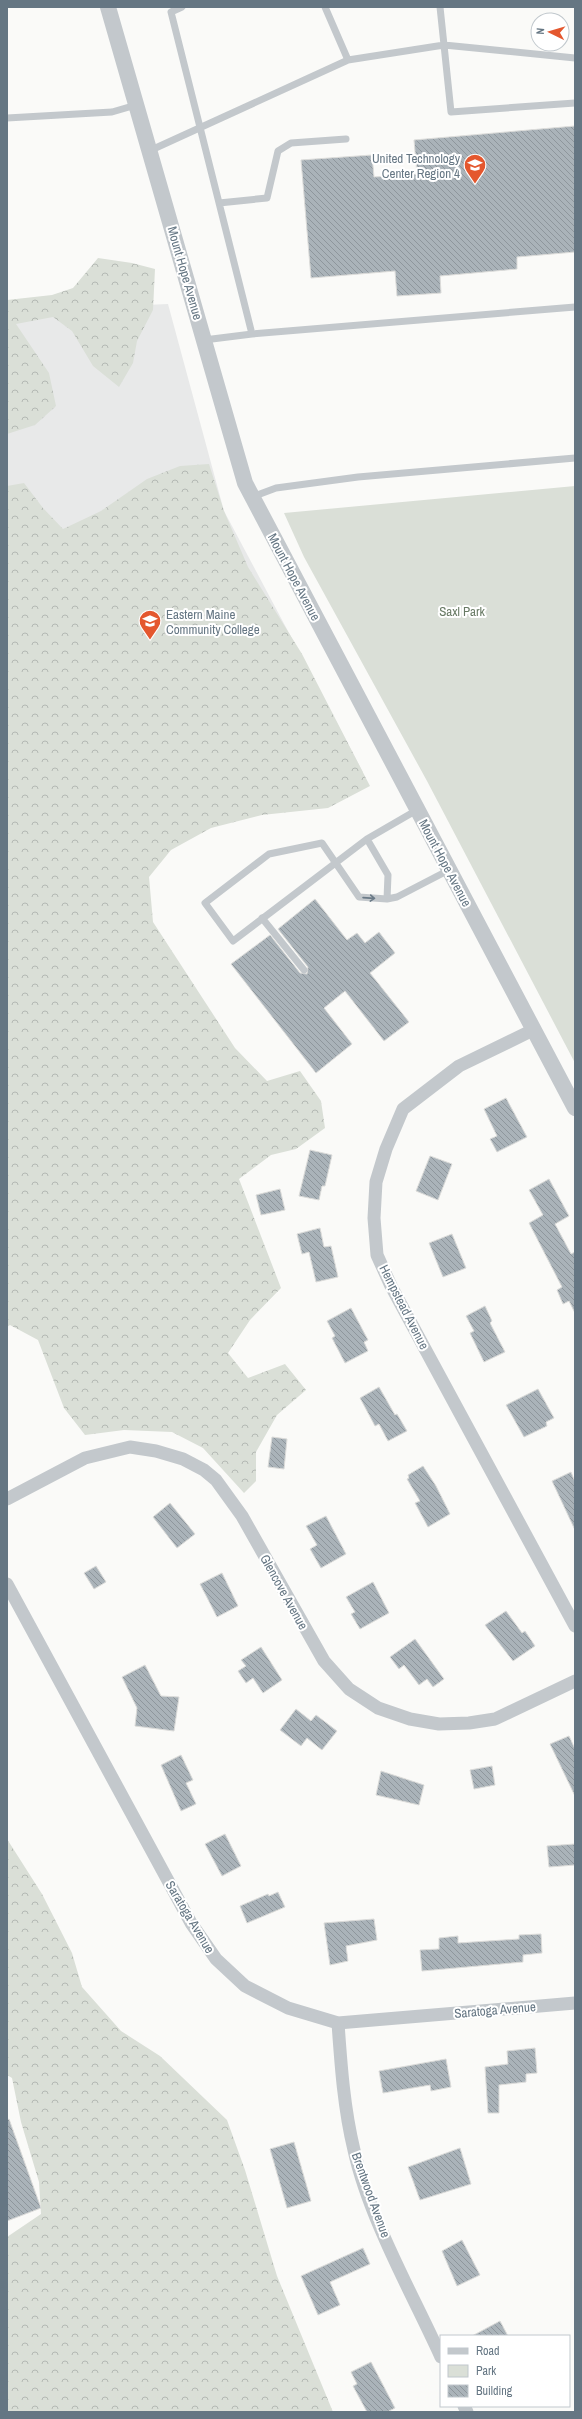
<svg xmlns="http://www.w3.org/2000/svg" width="582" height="2419" viewBox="0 0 582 2419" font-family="'Archivo Narrow',sans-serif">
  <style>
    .built { fill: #e8e9e9 }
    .forest { fill: url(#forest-crowns) }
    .green { fill: #dadfd7 }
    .building { fill: url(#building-back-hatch); stroke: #dcdcda }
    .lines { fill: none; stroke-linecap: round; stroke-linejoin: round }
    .service { stroke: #c3c8cc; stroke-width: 7 }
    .minor { stroke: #c3c8cc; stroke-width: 13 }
    .tertiary { stroke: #c3c8cc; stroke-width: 16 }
    .oneway { stroke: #6a7a87 }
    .labels { text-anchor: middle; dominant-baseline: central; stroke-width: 4; stroke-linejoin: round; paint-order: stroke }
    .poi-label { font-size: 13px; fill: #657683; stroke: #fff; text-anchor: end }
    .street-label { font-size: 13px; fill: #657683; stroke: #fff }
    .park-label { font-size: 13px; fill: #687a64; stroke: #fff }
  </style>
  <defs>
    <pattern id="forest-crowns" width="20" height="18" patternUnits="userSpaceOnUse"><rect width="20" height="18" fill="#dadfd7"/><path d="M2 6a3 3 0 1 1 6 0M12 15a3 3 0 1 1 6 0" fill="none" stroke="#b4b9b4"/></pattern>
    <pattern id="building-back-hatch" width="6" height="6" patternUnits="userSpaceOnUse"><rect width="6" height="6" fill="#aab3b9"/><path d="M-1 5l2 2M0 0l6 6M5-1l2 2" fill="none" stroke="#8e969c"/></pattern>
  </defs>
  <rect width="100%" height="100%" fill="#fafaf8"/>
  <path class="built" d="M168,304L224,511L363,772L7,807V311Z"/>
  <path class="forest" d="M98,258L132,263L155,269L153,310L137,341L133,363L119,387L93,366L72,331L53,317L16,324L49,373L56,406L35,425L7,434V300L52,295L73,288Z
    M209,464L224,511L248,567L302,654L370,786L328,808L262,815L211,828L171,850L149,877L153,922L235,1048L267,1081L300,1071L321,1101L325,1128L296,1149L271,1155L239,1179L281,1288L250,1320L228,1353L248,1378L285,1364L306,1390L277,1415L256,1452V1481L244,1493L203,1448L172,1432L124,1430L85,1435L64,1408L38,1340L10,1325L7,1327V486L24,483L43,508L63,529L101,511L147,479L180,466Z
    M7,1839L42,1894L72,1953L82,1987L121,2031L160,2056L227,2120L245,2170L277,2276L333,2412H7V2237L41,2214L39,2182L21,2122L12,2078L7,2075Z"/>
  <path class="green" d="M575,486V1063L427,781L304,557L284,513Z"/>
  <path class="building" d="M575,126V252L517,257V269L440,276L441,293L397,296L395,271L311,278L301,160L372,155L374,177L417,174L414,140Z
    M315,899L347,940L357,933L365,943L379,932L395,953L370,973L409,1022L384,1041L345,991L324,1008L352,1044L316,1073L231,964L270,935L300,973L307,974L308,967L278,929Z
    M506,1098L527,1137L497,1152L490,1139L497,1136L484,1109Z
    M310,1150L332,1155L325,1186H322L319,1200L299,1196Z
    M430,1156L452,1164L438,1200L416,1191Z
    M549,1179L569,1216L555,1224L571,1254L575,1252V1313L569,1301L563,1304L557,1290L562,1287L529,1223L543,1215L529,1190Z
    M280,1189L285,1210L261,1215L256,1195Z
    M320,1228L324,1247L331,1246L338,1277L316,1282L309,1252L302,1254L297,1234Z
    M452,1234L466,1268L443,1277L429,1243Z
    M485,1306L492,1321L490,1323L505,1352L484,1362L470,1333L474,1331L466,1316Z
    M351,1308L368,1340L364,1342L368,1351L345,1363L332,1338L335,1336L327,1321Z
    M379,1387L395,1415L397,1414L407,1431L388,1441L379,1424L375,1426L360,1398Z
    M538,1389L554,1418L546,1422L547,1426L524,1437L506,1405Z
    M272,1437L287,1439L284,1469L268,1467Z
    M423,1466L436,1486L450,1514L428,1527L415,1503L420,1501L407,1479L409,1478L408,1475Z
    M571,1472L575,1482V1530L552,1481Z
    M170,1503L195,1534L177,1548L153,1517Z
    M326,1516L346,1554L321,1568L310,1549L317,1545L306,1526Z
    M96,1566L106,1582L94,1589L84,1573Z
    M222,1573L238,1606L217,1617L200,1584Z
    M373,1582L389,1613L360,1629L351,1614L355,1612L346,1597Z
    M506,1611L522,1633L525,1631L535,1646L513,1661L485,1625Z
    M415,1639L444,1679L433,1687L427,1679L419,1685L404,1665L399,1669L390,1657Z
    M261,1647L282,1680L263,1693L253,1678L246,1683L238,1671L246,1666L241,1660Z
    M145,1665L161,1696L179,1697L174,1731L135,1726L137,1708L122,1677Z
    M296,1709L311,1721L316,1715L337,1731L322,1750L307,1738L301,1746L280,1730Z
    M569,1736L575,1749V1796L550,1744Z
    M181,1755L193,1780L186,1783L196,1804L181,1811L161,1765Z
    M492,1766L495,1785L474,1789L470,1770Z
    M381,1771L424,1785L419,1805L376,1795Z
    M225,1834L241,1866L222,1876L205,1844Z
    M575,1844V1865L549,1867L547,1846Z
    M278,1892L285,1907L247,1923L240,1906L268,1894L269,1896Z
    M374,1919L377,1940L346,1946L348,1961L330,1965L324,1923Z
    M541,1934L542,1953L523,1955V1962L422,1971L420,1950L439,1949V1938L458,1936V1943L519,1939V1935Z
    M535,2048L537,2073L526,2074V2082L499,2085V2113H488L485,2067L508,2064L507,2051Z
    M446,2059L451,2087L431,2091L430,2085L383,2093L379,2071Z
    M9,2119L41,2208L7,2221V2120Z
    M294,2142L311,2201L287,2208L270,2149Z
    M460,2148L471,2184L420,2200L408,2167Z
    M462,2240L480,2275L457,2286L442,2251Z
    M363,2248L370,2264L330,2282L340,2305L318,2315L301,2276Z
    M500,2321L508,2336H472Z
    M371,2362L395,2408L387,2412H367L353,2386L357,2384L351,2372Z"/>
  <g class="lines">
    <path class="service" d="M182,7L171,12L252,334
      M325,7L348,60L444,45L451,112L575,103
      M440,7L444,45L575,58
      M7,118L112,112L136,105
      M149,151L348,60
      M219,203L267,198L278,151L291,143L346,139
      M204,340L252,334L575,307
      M252,497L276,488L358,477L575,458
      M417,810L367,839L233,941L205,903L269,854L322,843L359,897L387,899L397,897L449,870
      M367,839L388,875L387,899
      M262,918L304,970"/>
    <path class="minor" d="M533,1030L459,1066L403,1109L386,1149L376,1182L374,1218L377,1255L391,1286L575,1626
      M7,1499L85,1458L130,1447L156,1451L183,1459L204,1470L216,1480L242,1516L324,1661L349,1689L378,1708L410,1719L439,1724L469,1723L495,1719L575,1681
      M7,1584L191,1923L216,1959L245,1986L288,2008L338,2023L575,2003
      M338,2023C341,2066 344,2109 354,2150C369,2218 412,2293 441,2357
      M464,2406L467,2412"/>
    <path class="tertiary" d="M108,7L245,483L575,1108"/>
  </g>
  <defs><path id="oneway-shaft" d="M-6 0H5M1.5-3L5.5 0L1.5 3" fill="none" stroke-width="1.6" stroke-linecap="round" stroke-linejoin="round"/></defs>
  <use class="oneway" href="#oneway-shaft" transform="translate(369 898) rotate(4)"/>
  <defs>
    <g id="school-pin" transform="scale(1.15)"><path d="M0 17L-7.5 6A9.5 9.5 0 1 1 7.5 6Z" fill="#e4572e" stroke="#fff"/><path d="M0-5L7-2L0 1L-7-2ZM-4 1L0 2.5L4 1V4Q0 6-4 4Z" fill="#fff"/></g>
    <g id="university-pin" transform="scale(1.15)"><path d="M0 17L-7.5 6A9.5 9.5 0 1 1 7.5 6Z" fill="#e4572e" stroke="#fff"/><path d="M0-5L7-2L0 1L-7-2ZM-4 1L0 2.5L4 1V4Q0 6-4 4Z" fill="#fff"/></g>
  </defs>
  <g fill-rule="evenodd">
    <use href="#school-pin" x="475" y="165"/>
    <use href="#university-pin" x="150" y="621"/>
  </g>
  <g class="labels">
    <g class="poi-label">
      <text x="460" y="158">United Technology<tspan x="460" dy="15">Center Region 4</tspan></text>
      <text x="166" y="614" text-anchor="start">Eastern Maine<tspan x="166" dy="15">Community College</tspan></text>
    </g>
    <g class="street-label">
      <text transform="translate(185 273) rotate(74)">Mount Hope Avenue</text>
      <text transform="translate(294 577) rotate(62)">Mount Hope Avenue</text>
      <text transform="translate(445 863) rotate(62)">Mount Hope Avenue</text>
      <text transform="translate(404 1307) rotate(63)">Hempstead Avenue</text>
      <text transform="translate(284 1592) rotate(61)">Glencove Avenue</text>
      <text transform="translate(190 1917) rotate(59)">Saratoga Avenue</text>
      <text transform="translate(495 2010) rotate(-5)">Saratoga Avenue</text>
      <text transform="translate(371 2195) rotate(70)">Brentwood Avenue</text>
    </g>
    <g class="park-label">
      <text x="462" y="611">Saxl Park</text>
    </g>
  </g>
  <rect width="582" height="2419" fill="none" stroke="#657683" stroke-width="16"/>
  <rect x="440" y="2335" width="130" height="72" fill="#ffffff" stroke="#c1c8cd"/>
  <rect x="448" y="2348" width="20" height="6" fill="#c3c8cc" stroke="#c1c8cd"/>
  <text x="476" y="2355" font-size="12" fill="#657683">Road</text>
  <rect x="448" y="2365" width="20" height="12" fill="#dadfd7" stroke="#c1c8cd"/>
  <text x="476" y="2375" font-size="12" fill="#657683">Park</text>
  <rect x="448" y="2385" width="20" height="12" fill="url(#building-back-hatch)" stroke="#c1c8cd"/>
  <text x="476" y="2395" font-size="12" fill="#657683">Building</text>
  <g transform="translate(550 32) rotate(275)"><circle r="19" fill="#ffffff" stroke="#c1c8cd"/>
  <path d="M0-3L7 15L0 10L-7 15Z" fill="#e4572e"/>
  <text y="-6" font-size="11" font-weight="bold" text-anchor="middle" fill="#657683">N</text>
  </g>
</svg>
